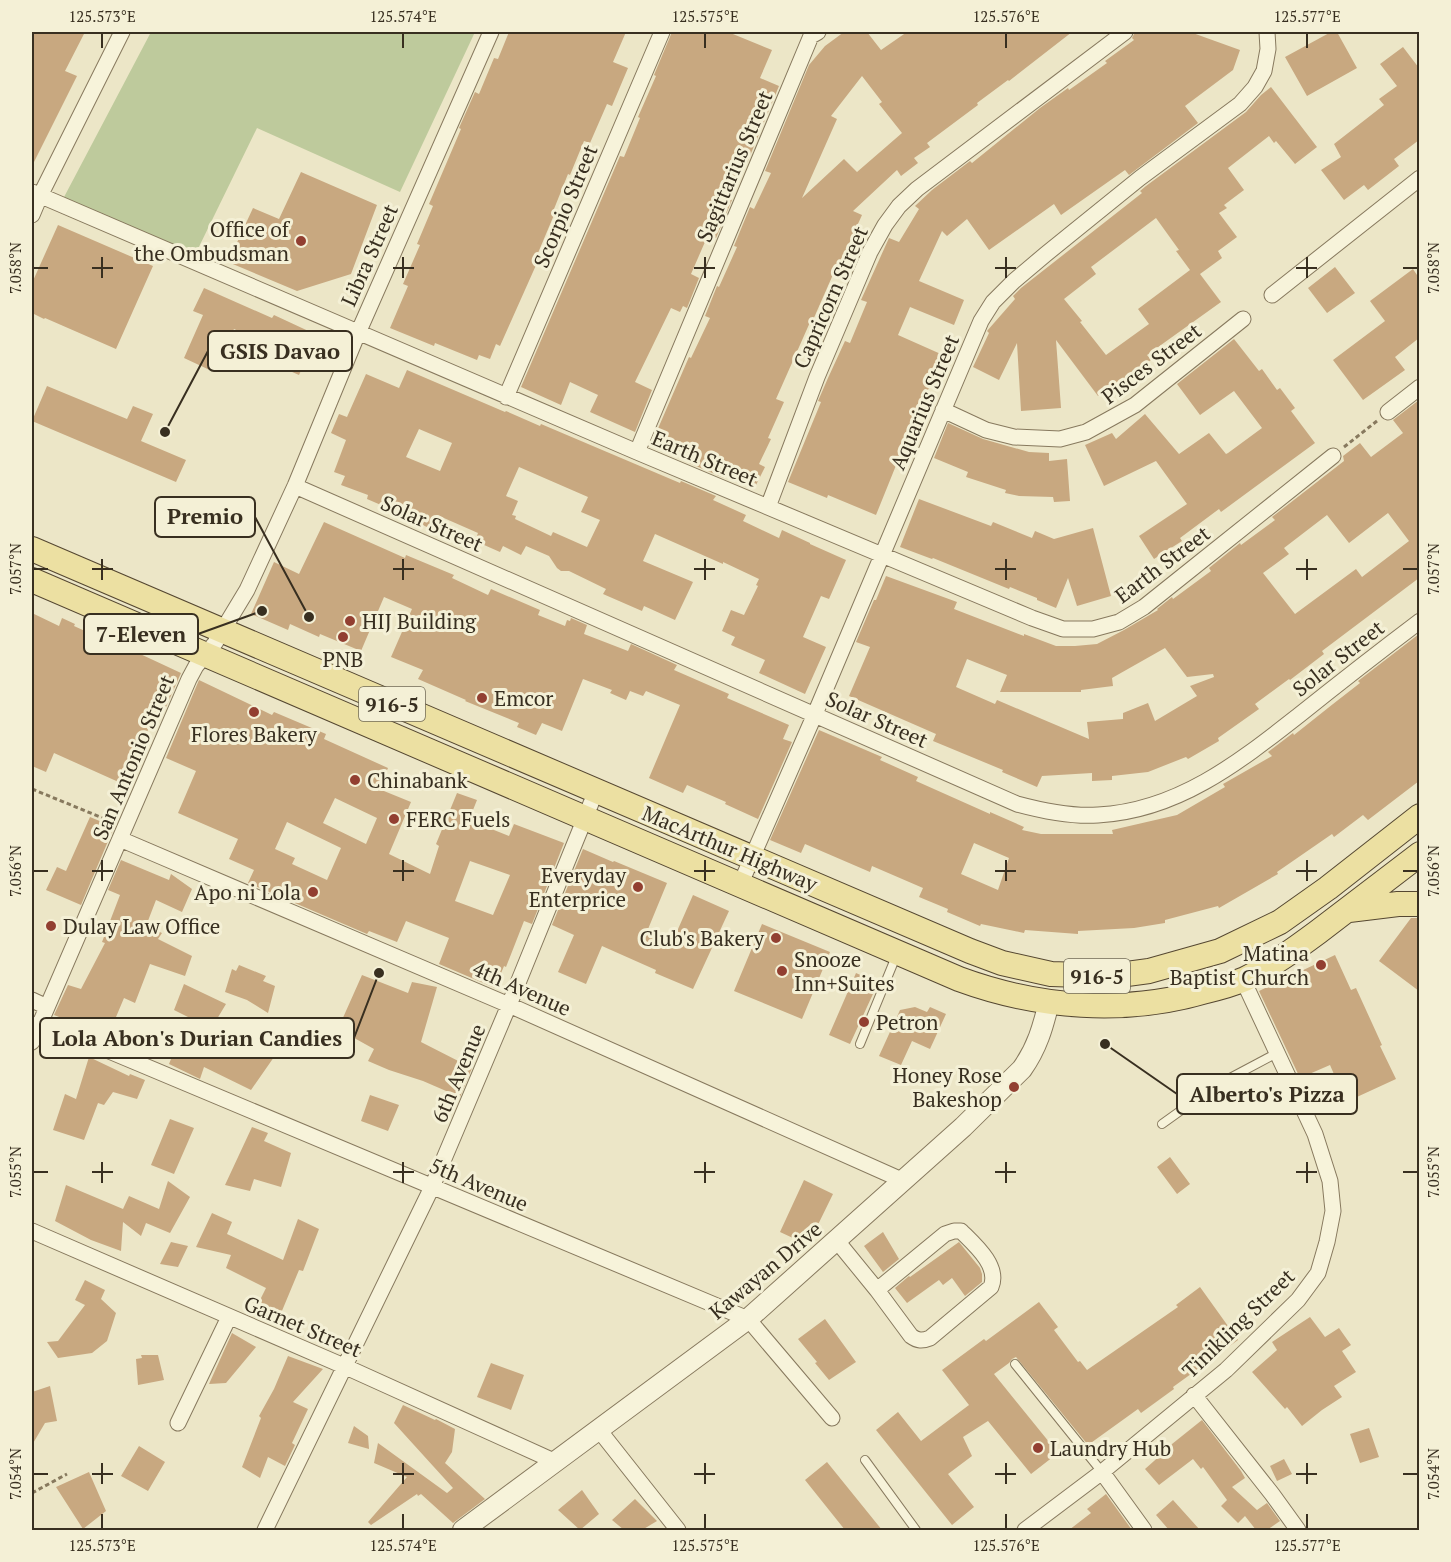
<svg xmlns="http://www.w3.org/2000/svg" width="1451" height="1562" viewBox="0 0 1451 1562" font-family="'PT Serif',serif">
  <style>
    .green { fill: #beca9c }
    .building { fill: #c8a880; fill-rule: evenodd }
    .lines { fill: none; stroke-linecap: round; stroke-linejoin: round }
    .service-casing { stroke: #87795e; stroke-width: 10 }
    .minor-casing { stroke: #87795e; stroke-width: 17 }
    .tertiary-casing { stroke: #87795e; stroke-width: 22 }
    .primary-casing { stroke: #554731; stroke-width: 26 }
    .path { stroke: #87795e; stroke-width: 3; stroke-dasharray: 4.5 3; stroke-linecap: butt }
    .service { stroke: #f7f3da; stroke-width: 8 }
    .minor { stroke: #f7f3da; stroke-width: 15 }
    .tertiary { stroke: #f7f3da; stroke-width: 20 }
    .primary { stroke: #ece0a2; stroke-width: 24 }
    .ticks { fill: none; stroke: #382f20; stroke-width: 2 }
    .poi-dot { fill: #923f31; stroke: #f4f0d6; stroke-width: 2 }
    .labels { text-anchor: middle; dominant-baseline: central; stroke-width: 6; stroke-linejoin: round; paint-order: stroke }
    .shield { fill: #f4f0d6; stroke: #706957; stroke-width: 1.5 }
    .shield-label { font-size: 20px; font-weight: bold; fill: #382f20 }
    .street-label { font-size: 21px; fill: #382f20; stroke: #f4f0d6 }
    .poi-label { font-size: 21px; fill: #382f20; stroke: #f4f0d6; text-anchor: start }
    .leader { fill: none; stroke: #382f20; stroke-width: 2 }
    .callout-dot { fill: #382f20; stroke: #f4f0d6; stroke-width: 2 }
    .callout { fill: #f4f0d6; stroke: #382f20; stroke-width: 2 }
    .callout-label { font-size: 22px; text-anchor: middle; font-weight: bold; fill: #382f20 }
    .neatline { fill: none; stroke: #382f20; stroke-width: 2 }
    .ticks-label { font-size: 15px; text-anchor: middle; fill: #382f20 }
  </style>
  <rect width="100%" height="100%" fill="#ece6c7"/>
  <path class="green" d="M151,32H475L400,192L257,128L194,257L63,199Z"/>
  <path class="building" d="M32,32H85L65,71L77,76L32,166Z
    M509,32H626L613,62L628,68L612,106L607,104L590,143L584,141L570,175L568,174L552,214L554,215L538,253L541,254L500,346L496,344L490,359L479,355L477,360L435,343L434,346L390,328L408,286L403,284L420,245L417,244L433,206L429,204L461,129L459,128L475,92L479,94L494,58L498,59Z
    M672,32H728L772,50L760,78L779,86L747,163L745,162L730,199L732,200L716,238L708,235L691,274L699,278L687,308L683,306L680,312L671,308L635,382L652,390L635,432L590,412L598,395L570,382L561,405L521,387L620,156L624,157L640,118L638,117L656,76L654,75Z
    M844,32H867L881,50L907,32H1072L1009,81L1008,80L977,103L978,105L927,143L930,147L914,158L918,163L901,176L897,170L853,211L862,215L848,246L851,247L840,272L835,270L813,320H811L776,399L784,402L768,438L771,439L759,464L765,467L756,485L737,477V479L726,474L724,478L689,463L692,457L653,440L689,357L691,358L710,318L705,316L717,286L719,287L737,247L734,246L750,207L754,209L771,173L765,171L809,65L825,46ZM862,76L882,102L879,104L902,133L857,172L844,159L802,198L837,119L831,116Z
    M1135,32H1190L1240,50L1233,70L1185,106L1198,123L1129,175L1125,170L1061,215L1054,204L989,250L967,219L947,236L942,231L919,281L964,300L954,325L910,307L898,335L943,355L918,413L915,412L898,452L901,453L876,515L828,495L827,498L788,482L821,402L818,401L828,378L845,341L850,343L867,302L861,300L889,238L899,242L919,209L915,206L932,190L970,161L972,163L1040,108L1068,88L1069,90L1107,63L1105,61L1134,40L1132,38Z
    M1331,32H1337L1357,68L1307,96L1285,57Z
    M1403,47L1419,68V140L1394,159L1399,166L1368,190L1364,185L1344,200L1321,170L1341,157L1334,144L1384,105L1379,99L1397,86L1380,64Z
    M1271,87L1317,147L1295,164L1276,141L1274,143L1269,136L1228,168L1244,190L1224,205L1227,208L1219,213L1237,237L1218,251L1222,258L1200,274L1221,302L1147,355L1151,360L1124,380L1123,378L1098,396L1056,340L1061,408L1021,411L1017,343L999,380L973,367L989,333L987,331L1015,299L1013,296L1021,288L1142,193L1140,191L1146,186L1246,112L1261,95ZM1156,218L1179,250L1176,251L1190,270L1138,309L1149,324L1106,355L1080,322L1082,321L1064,299L1096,274L1091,267Z
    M301,172L377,205L351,274L297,291L228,262L253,208L279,219Z
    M58,225L153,266L116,349L45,318L44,319L32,313V283Z
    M1335,267L1355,293L1327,313L1308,288Z
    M1413,269L1419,278V338L1395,357L1405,370L1363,400L1333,360L1385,321L1370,301Z
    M204,288L272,318L274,315L317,335L299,375L256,356L262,342L234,329L214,372L184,358L203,315L193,311Z
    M1234,339L1259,371L1262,369L1277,390L1280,388L1295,408L1291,411L1315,443L1221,512L1219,509L1180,538L1182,541L1154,559L1139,536L1187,504L1156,461L1104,486L1085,445L1112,433L1116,439L1145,414L1179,454L1209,433L1226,454L1228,453L1262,428L1234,391L1200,415L1177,384Z
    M407,370L505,412L506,411L540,426L541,424L680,483L681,481L716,496L713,500L746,515L743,521L779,538L782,530L810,543V544L846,560L829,599L821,596L803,637L826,647L805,694L759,673L765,660L731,645L735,637L722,631L731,610L744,615L758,586L756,585L759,579L723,562V564L655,534L643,561L693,582L675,620L644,606L642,611L603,594L606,589L569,571H561L557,568L549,556L526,546L521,555L503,546L500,552L475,541L478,533L437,515L431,529L402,515V514L367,499L368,495L341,485L345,476L334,472L346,440L331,433L339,414L347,417L366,374L399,388ZM419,429L452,443L440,471L406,457ZM519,467L588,497L581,512L600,520L587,547L553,532L551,536L515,519L516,516L512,515L518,501L506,496Z
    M47,386L127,419L133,406L153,414L141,441L186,460L176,482L32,421Z
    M1419,400V578L1322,651L1324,654L1290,680L1289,679L1255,704L1259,709L1218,738L1219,741L1188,759L1186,757L1148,772L1112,776V780L1092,781V773L1042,776L1037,787L1002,772L1003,770L933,741L936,734L849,696L870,647L856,642L874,600H876L886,576L957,602L954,609L1024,636V634L1056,646H1075L1097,644L1124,630L1158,610L1157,609L1172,597L1173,599L1211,571L1209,568L1240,543L1241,545L1275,520L1272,517L1344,461L1343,456L1360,443L1371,457L1403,433L1393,420ZM1388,513L1409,541L1362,577L1356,569L1295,614L1263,573L1289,554L1284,548L1327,515L1349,543ZM1165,648L1187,677L1213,674L1214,677L1190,686L1197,696L1155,721L1148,703L1123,713V719L1087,722L1089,739L997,700L995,704L956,687L967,659L1007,675L1000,692H1081V690L1113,686L1112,678Z
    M948,423L983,439L1029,452L1049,453V461L1067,459L1070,501L1054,502L1053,497L1019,496L1005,493L1006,490L966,477L968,472L934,458Z
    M919,499L991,526L993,522L1032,538L1035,531L1054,539L1093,528L1111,596L1077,606L1068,578L1056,608L1037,600V598L1010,587L1009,589L933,558L932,559L900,547Z
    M324,522L405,558L406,555L454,575L452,578L488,595L491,589L540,610L538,615L565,626L567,620L570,621L571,618L587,625L584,634L628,651L631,644L677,665L674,670L729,694L727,698L789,725L783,739L792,742L758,819L725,804L726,802L687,785L683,793L649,778L680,705L646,691L643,696L630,691L626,700L610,693L612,690L583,679L562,731L542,723L536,735L517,727L519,723L465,701L466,700L418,679L423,670L391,657L412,609L384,597L361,651L320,634L319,637L290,624L288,630L251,614L274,562L299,574Z
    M32,613L59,626L62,618L75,624L74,626L107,641L108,639L181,673L166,707L160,704L123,784L54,753L46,772L32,766Z
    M1419,634V781L1368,820L1363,815L1334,837L1332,834L1277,872L1278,874L1219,908L1218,906L1165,920V923L1134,928L1078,931V934L1025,930L1024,933L981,924L980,926L947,912L948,909L919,897L923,888L872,866L870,872L805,844L801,853L770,840L819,730L882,757L880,760L918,777L916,781L990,814V812L1024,827L1022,830L1041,834H1113L1112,830L1177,815L1225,787L1223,784L1272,756L1268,752L1293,733L1294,735L1333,704L1360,683L1358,681ZM974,843L1009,858L998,890L961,874Z
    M199,680L272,715L274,712L326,734L324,739L388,768L379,789L411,802L389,854L430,874L439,846L436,844L457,793L477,800L469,820L509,836L514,824L564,843L532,924L524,921L506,967L504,966L495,988L439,964L449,938L406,921L397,942L369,931L367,934L248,883L254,870L229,859L238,839L178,813L196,771L166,758ZM335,798L377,818L366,844L323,823ZM287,822L341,848L327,880L292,864L295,858L275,849ZM470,861L510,875L493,915L455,901Z
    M90,817L114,827L81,905L46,890L57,867L66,871Z
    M583,849L613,862L614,861L667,883L646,934L671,945L693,895L729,911L693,989L655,973L656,970L602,946L586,984L558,972L574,935L552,925Z
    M121,860L169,880L171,874L192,889L182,912L156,900L146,926L162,933L158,939L192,956L185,976L150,964L135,1003L124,998L108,1036L54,1015L68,985L81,989L105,943L102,942L120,895L108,890Z
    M1411,918H1419V991L1379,961Z
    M762,924L830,952L802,1019L734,991Z
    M1335,955L1351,990L1356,988L1382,1045L1380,1046L1396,1079L1346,1102L1330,1065L1300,1078L1259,991Z
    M239,965L266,976L263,981L275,986L268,1013L247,1000L225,992L232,969L236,971Z
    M856,973L878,983L850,1044L829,1035Z
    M362,975L408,993L412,982L437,987L421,1042L472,1068L460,1097L423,1081L389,1070L368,1061L374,1049L338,1029Z
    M184,984L226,1004L214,1024L281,1047L251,1090L204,1067L200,1079L169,1064L188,1017L174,1010Z
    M915,1007L927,1012L930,1007L946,1014L930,1049L912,1041L901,1065L879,1056L900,1010Z
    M89,1057L129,1076L130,1074L145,1080L137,1099L113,1092L104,1105L98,1103L84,1140L53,1130L65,1094L76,1099Z
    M370,1095L399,1105L388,1131L361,1121Z
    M170,1119L194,1128L174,1174L151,1165Z
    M252,1127L268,1133L264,1141L291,1153L281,1187L254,1179L250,1191L225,1185Z
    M1170,1157L1190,1184L1177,1194L1157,1167Z
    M804,1180L833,1194L808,1245L780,1232Z
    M168,1181L190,1197L170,1233L146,1223L141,1236L123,1222L121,1251L91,1240L55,1221L66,1185L123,1209L129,1196L159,1209Z
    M212,1213L232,1222L227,1234L283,1260L298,1219L319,1229L303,1271L299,1270L279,1318L255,1310L266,1288L226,1268L231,1255L196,1247Z
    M883,1232L899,1259L883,1272L864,1246Z
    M171,1242L188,1246L178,1267L160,1264Z
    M959,1242L980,1268L982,1274V1282L965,1296L952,1278L943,1285L939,1280L907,1303L895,1288L909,1276L910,1277Z
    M85,1280L105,1290L101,1299L116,1313L107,1341L92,1353L58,1358L47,1342L58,1341L85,1305L75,1300Z
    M1200,1287L1238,1340L1173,1387L1174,1389L1141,1413L1138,1409L1088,1445L1016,1357L1012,1359L1009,1363L994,1374L1058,1453L1031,1474L988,1421L963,1437L972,1456L948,1474L974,1507L952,1525L876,1430L898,1412L921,1441L969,1405L942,1370L984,1339L986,1341L1039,1302L1058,1327L1054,1330L1078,1362L1080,1361L1087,1370L1178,1307L1176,1305Z
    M1310,1317L1325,1337L1339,1328L1351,1345L1342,1351L1356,1372L1334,1386L1342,1397L1322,1410L1302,1426L1287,1407L1285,1409L1252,1372L1277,1350L1272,1342Z
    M825,1319L856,1362L829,1380L815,1363L817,1362L798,1339Z
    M232,1333L256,1347L226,1383L209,1384Z
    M141,1355H158L164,1380L138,1385L136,1359L142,1358Z
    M288,1356L323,1369L293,1402L308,1409L292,1443L295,1445L285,1466L268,1457L260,1478L242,1467L261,1418L259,1416L274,1389Z
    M491,1363L524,1375L511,1410L477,1397Z
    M50,1386L57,1421L45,1423L32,1445V1392Z
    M403,1405L435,1420L436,1419L455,1429L452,1452L445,1463L485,1499L453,1523L421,1494L418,1496L417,1494L371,1525L368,1522L407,1477L374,1463L378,1443L447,1493L453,1488L394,1423Z
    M1202,1420L1241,1471L1245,1478L1232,1487L1257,1510L1267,1503L1280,1521L1267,1530H1256L1245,1516L1238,1523L1221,1506L1227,1500L1203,1467L1201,1469L1193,1459L1159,1485L1145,1469L1163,1453L1162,1452Z
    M354,1426L368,1436L369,1449L348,1443Z
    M1369,1428L1379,1457L1360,1463L1350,1434Z
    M139,1446L165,1462L148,1491L121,1476Z
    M1284,1459L1292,1474L1277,1481L1270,1466Z
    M827,1462L882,1530H845L805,1480Z
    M89,1472L106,1511L83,1529L56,1487Z
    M582,1490L599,1514L580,1530L558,1510Z
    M1106,1494L1132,1530H1069L1091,1513L1087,1509Z
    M635,1499L657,1521L642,1530H624L612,1520Z
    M1173,1500L1200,1530H1169L1156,1515Z"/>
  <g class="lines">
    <g class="service-casing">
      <path id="service" d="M860,1044L897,954
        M1162,1124L1215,1086L1277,1053
        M1015,1364L1102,1472
        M865,1460L916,1530"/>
    </g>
    <g class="minor-casing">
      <path id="minor" d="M32,192L637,452L1032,618L1063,629H1093L1119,622L1144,607L1333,456
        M32,215L40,196L122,32
        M1272,295L1420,178
        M506,397L662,32
        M943,410L986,430L1014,437L1060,439L1086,432L1135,405L1243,319
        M1388,412L1420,387
        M637,452L811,36L818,32
        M295,486L1017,804C1043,811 1071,817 1098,815C1177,811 1238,763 1298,716C1338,684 1379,652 1420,621
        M768,507L817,377L870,252L885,225L899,206L917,189L1125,32
        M120,839L509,1005L904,1181
        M740,885L815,714L981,321L993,302L1014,281L1046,254L1140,178L1240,104L1255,87L1264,71L1268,49L1267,32
        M32,1000L47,1007
        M40,1022L748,1319L832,1418
        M32,1042L189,679L196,666L215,643L247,590L295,486L358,333L491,32
        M32,1231L346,1367L556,1462
        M837,1241L877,1290L911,1336C918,1341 922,1341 930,1338L991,1287C1000,1266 974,1244 961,1231H954L945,1234L877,1290
        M1194,1395L1272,1494L1298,1530
        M178,1423L229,1317
        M599,1430L678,1530
        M1102,1472L1144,1530
        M265,1530L432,1187L509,1005L596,791
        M1025,1530L1102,1472L1226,1370L1298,1300L1318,1273L1327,1242L1333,1211L1330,1181L1315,1134L1243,980"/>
    </g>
    <g class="tertiary-casing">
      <path id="tertiary" d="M463,1530L748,1319L963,1127L1022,1069C1037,1048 1043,1027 1049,1002"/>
    </g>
    <g class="primary-casing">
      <path id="primary" d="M32,549L970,951L1002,963L1051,974L1112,976L1149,971L1220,951L1280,922L1328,888L1420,816
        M32,580L959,979C1038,1008 1125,1015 1206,991C1219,988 1233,984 1245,979C1272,966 1295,949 1318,932C1352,906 1386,880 1420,854
        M1349,910L1398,904H1420"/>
    </g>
    <path class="path" d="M1344,447L1377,421
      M32,789L110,821
      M32,1493L67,1474"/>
    <use href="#service" class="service"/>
    <use href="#minor" class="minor"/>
    <use href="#tertiary" class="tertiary"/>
    <use href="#primary" class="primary"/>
  </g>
  <path class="ticks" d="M102,33V48M403,33V48M705,33V48M1006,33V48M1307,33V48M102,257V278M403,257V278M705,257V278M1006,257V278M1307,257V278M33,268H48M92,268H113M393,268H414M694,268H715M995,268H1016M1296,268H1317M1403,268H1418M102,559V580M403,559V580M705,559V580M1006,559V580M1307,559V580M33,569H48M92,569H113M393,569H414M694,569H715M995,569H1016M1296,569H1317M1403,569H1418M102,860V881M403,860V881M705,860V881M1006,860V881M1307,860V881M33,871H48M92,871H113M393,871H414M694,871H715M995,871H1016M1296,871H1317M1403,871H1418M102,1162V1183M403,1162V1183M705,1162V1183M1006,1162V1183M1307,1162V1183M33,1172H48M92,1172H113M393,1172H414M694,1172H715M995,1172H1016M1296,1172H1317M1403,1172H1418M102,1463V1484M403,1463V1484M705,1463V1484M1006,1463V1484M1307,1463V1484M33,1474H48M92,1474H113M393,1474H414M694,1474H715M995,1474H1016M1296,1474H1317M1403,1474H1418M102,1514V1529M403,1514V1529M705,1514V1529M1006,1514V1529M1307,1514V1529"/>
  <g class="poi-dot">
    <circle cx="301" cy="241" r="6"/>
    <circle cx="350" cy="621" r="6"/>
    <circle cx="343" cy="637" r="6"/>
    <circle cx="482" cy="698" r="6"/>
    <circle cx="254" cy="712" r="6"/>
    <circle cx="355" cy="780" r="6"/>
    <circle cx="394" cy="819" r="6"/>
    <circle cx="638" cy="887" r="6"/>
    <circle cx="313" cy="892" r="6"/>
    <circle cx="51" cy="926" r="6"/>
    <circle cx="776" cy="938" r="6"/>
    <circle cx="1321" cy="965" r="6"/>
    <circle cx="782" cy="971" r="6"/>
    <circle cx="864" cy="1022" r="6"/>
    <circle cx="1014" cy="1087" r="6"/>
    <circle cx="1038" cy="1448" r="6"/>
  </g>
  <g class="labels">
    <g class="shield">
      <rect x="359" y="687" width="66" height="34" rx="4.5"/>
      <rect x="1064" y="959" width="66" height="34" rx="4.5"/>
    </g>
    <g class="shield-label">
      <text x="392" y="704">916-5</text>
      <text x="1097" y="976">916-5</text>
    </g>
    <g class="street-label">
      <text transform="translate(734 166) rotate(-67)">Sagittarius Street</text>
      <text transform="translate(565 206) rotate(-67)">Scorpio Street</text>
      <text transform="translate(369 255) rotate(-66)">Libra Street</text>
      <text transform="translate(830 297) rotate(-66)">Capricorn Street</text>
      <text transform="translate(1151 363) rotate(-37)">Pisces Street</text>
      <text transform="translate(924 402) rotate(-67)">Aquarius Street</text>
      <text transform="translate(705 458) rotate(23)">Earth Street</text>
      <text transform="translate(432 523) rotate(24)">Solar Street</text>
      <text transform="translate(1162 564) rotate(-37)">Earth Street</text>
      <text transform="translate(1338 658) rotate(-38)">Solar Street</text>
      <text transform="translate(877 719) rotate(24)">Solar Street</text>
      <text transform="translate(133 757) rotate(-67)">San Antonio Street</text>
      <text transform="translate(730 848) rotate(23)">MacArthur Highway</text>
      <text transform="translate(522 988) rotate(24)">4th Avenue</text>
      <text transform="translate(458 1073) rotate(-67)">6th Avenue</text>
      <text transform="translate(479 1184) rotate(23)">5th Avenue</text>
      <text transform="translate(765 1270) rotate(-40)">Kawayan Drive</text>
      <text transform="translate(1238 1323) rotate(-44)">Tinikling Street</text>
      <text transform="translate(303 1326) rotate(23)">Garnet Street</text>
    </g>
    <g class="poi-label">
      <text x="289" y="229" text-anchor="end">Office of<tspan x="289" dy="24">the Ombudsman</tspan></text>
      <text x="362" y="621">HIJ Building</text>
      <text x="343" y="659" text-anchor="middle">PNB</text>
      <text x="494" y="698">Emcor</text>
      <text x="254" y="734" text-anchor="middle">Flores Bakery</text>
      <text x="367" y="780">Chinabank</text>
      <text x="406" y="819">FERC Fuels</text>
      <text x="626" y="875" text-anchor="end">Everyday<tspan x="626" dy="24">Enterprice</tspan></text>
      <text x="301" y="892" text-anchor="end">Apo ni Lola</text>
      <text x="63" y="926">Dulay Law Office</text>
      <text x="764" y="938" text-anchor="end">Club's Bakery</text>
      <text x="1309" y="953" text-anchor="end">Matina<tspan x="1309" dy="24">Baptist Church</tspan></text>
      <text x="794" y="959">Snooze<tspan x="794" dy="24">Inn+Suites</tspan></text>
      <text x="876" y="1022">Petron</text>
      <text x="1002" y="1075" text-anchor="end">Honey Rose<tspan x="1002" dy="24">Bakeshop</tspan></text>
      <text x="1050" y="1448">Laundry Hub</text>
    </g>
  </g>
  <path class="leader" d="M165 432L208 351M309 617L255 517M262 611L198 634M379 973L354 1038M1105 1044L1177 1094"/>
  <g class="callout-dot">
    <circle cx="165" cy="432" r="6"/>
    <circle cx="309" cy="617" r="6"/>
    <circle cx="262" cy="611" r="6"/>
    <circle cx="379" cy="973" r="6"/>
    <circle cx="1105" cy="1044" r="6"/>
  </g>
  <g class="callout">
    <rect x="208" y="331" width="144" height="40" rx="6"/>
    <rect x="155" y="497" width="100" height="40" rx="6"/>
    <rect x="84" y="614" width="114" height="40" rx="6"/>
    <rect x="40" y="1018" width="314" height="40" rx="6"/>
    <rect x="1177" y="1074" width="180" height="40" rx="6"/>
  </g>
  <g class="callout-label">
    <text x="280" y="359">GSIS Davao</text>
    <text x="205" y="524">Premio</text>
    <text x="141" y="642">7-Eleven</text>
    <text x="197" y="1046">Lola Abon's Durian Candies</text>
    <text x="1267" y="1102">Alberto's Pizza</text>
  </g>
  <rect width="1451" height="1562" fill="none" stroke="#f4f0d6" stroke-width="66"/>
  <rect x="33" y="33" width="1385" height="1496" class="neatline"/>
  <g class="ticks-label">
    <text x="102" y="22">125.573°E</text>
    <text x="403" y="22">125.574°E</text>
    <text x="705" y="22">125.575°E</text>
    <text x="1006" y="22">125.576°E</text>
    <text x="1307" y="22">125.577°E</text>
    <text transform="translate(16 268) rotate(-90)" y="5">7.058°N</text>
    <text transform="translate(1434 268) rotate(-90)" y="5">7.058°N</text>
    <text transform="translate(16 569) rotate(-90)" y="5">7.057°N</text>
    <text transform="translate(1434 569) rotate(-90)" y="5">7.057°N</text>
    <text transform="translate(16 871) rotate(-90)" y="5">7.056°N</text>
    <text transform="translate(1434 871) rotate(-90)" y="5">7.056°N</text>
    <text transform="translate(16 1172) rotate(-90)" y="5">7.055°N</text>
    <text transform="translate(1434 1172) rotate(-90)" y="5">7.055°N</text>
    <text transform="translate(16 1474) rotate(-90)" y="5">7.054°N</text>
    <text transform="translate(1434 1474) rotate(-90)" y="5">7.054°N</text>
    <text x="102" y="1551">125.573°E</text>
    <text x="403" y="1551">125.574°E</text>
    <text x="705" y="1551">125.575°E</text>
    <text x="1006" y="1551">125.576°E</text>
    <text x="1307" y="1551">125.577°E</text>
  </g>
</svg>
